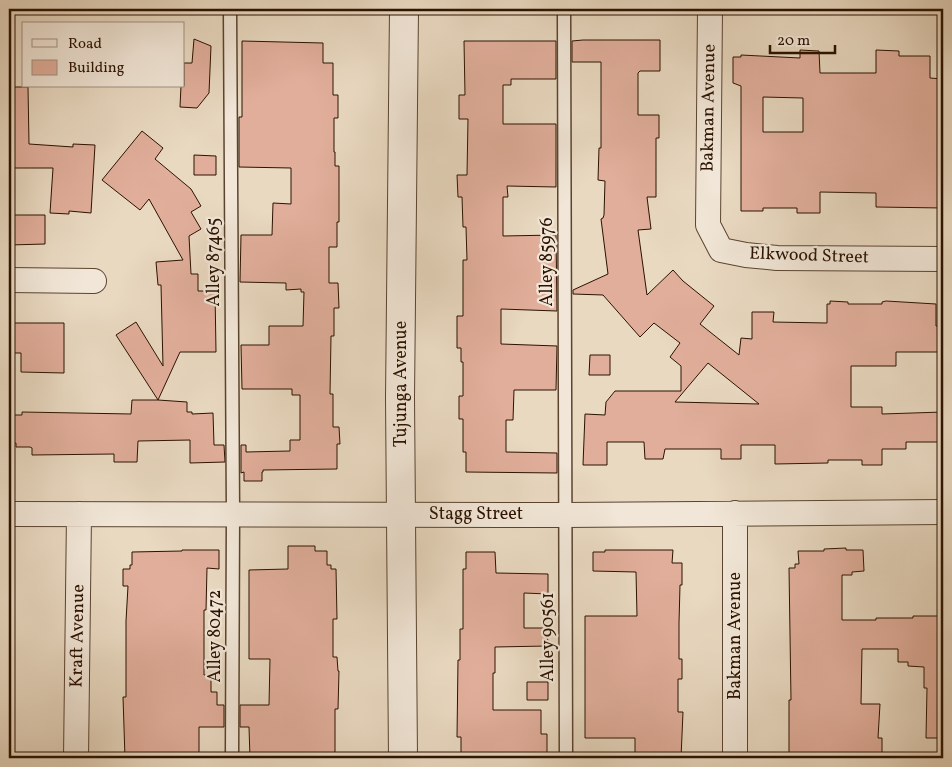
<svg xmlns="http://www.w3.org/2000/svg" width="952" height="767" viewBox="0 0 952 767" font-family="Vollkorn,serif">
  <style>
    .building { fill: #e1ae9b; stroke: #2b1200; fill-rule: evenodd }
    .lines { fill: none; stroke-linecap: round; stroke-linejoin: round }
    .service-casing { stroke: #5a4430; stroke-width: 15 }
    .minor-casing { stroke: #5a4430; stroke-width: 26 }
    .tertiary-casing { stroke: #5a4430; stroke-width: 30 }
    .service { stroke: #f1e6d7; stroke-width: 12 }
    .minor { stroke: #f1e6d7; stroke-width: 24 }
    .tertiary { stroke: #f1e6d7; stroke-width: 28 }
    .labels { text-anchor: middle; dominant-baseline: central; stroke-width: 4.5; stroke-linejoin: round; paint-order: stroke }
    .street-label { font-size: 18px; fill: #2b1200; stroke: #f1e6d7 }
  </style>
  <rect width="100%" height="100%" fill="#e9d9c1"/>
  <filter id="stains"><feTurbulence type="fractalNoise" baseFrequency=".004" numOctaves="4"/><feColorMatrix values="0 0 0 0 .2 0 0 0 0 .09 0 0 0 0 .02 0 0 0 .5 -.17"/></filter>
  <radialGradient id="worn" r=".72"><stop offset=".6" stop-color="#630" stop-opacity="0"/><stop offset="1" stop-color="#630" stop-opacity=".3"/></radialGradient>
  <path class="building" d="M194,39L211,46L209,93L197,108L180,107L181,86H184V63H192Z
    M583,40H660V71H640L638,73V115H659V138H656V197H647L651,229L638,230L647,295L673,270L683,281L714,306L700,324L739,355L741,338L752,339V312H774L773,322L827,323V304H830V301L848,302V304H882V302L886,301L936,304V326H943V352H896V366H851V407H882V414L943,412V442H906V449H882V465H862V460H828V463L775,464V445H741V459H721V449H665L663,459H645L644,442H607V465H583L585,414L605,415L606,402L615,391H681V366L670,357L680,343L654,323L640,337L603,295L573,294V290L608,274L601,219L603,218L604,215L605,181L598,180L599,148H601V62H572V41ZM708,363L759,404L675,402Z
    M242,41L323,43V63H333V95H338V118H334V152H335V166H339V222H337V247H329V283H338L339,308H334V336H331L330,394H333V427H339L340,444H337V469L263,470V472H262V481H244V472L241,473V445H246V452L290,451V440H300V395H292V389H242L241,345H269V326H303L304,292H301V289L286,290V283L240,282L241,235H272L273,203L291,204V168L239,167V117H242Z
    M464,41H556V79H511V85H503V124H556V187L507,186L508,197H503V236L556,235L557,311L501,309V344L557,346L556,390H514L513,420H506V452L557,453V473L466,472V452H463V419H459V396H463V362H461V348H457V316H463V260H467L466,227H463L462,197H458L457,175H467L468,119H459V95H465Z
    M800,50L819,51L820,73H876V50L899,51V56H930V78L943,79V208L876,207V193L820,192V213H797V208H763V211H741V86L733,83V57H741V55L800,58ZM763,97L803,98V132H763Z
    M9,87H28L29,144L73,147V144L95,145L91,213L69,211V214L50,213L53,168H9Z
    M142,131L163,148L155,159L191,189L201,206L191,212L201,229L189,236L191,274H198V291H215L216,352H180L158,400L187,402V412H192V414L213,413L214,445H224L225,462L190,463V440L138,441L137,462H114V454L32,455V448L30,447H16V443H12V415H22V412L131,414L132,400H158L116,335L136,322L163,366L161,285H158L156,262L183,260L149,199L140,210L102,180Z
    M194,155L216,156V175H194Z
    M9,215H45V244L9,245Z
    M12,323H64V373L21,372V353H13V346H12Z
    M590,355H610V375H589Z
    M288,546H315V551H327V565H331V569H336L337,619H333V657H337L338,671H339L338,709H335V758H250L249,727H240V705H269L270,659H249V570L288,569Z
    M846,548V550H863L864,571L852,572V575H842V620H876V618H913V616H943V738H926L927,688H924V667L908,666V662H898V649H862L861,704H880L878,738H882V758H789V700H791L789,568H795V564H799L798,551H824V549Z
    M182,550H219V569L207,568L206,610H204V675H211V692H217V705H224V727H199V758H125L123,697H126V621L128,586H123V569H130V565H132V552L182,551Z
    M605,550H673L672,563H682V585H680L679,623V659H682V679H678V712H683L681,758H635V738H585V616H637L636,572L593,571V552H605Z
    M466,552H495L496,573L548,574V594L524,593V628H547L548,646L495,647V673H493V710H541V734H547V758H461V737H457L458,660H460V629H463V569H466Z
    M527,682H548V700H527Z"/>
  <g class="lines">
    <g class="service-casing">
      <path id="service" d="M230,9L233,514L232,758
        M564,9L566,758"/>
    </g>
    <g class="minor-casing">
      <path id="minor" d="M710,9L708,225L721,250L746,255L777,258L943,259
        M9,280L94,281
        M735,513V758
        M9,514L565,515L943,512
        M76,758L79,514"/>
    </g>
    <g class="tertiary-casing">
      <path id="tertiary" d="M403,758L400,398L404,9"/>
    </g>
    <use href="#service" class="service"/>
    <use href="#minor" class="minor"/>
    <use href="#tertiary" class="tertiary"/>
  </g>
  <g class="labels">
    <g class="street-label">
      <text transform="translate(709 108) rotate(-89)">Bakman Avenue</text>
      <text transform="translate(809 256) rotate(2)">Elkwood Street</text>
      <text transform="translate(214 262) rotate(-90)">Alley 87465</text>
      <text transform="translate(547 262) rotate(-90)">Alley 85976</text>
      <text transform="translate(401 384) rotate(-90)">Tujunga Avenue</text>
      <text x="476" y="514">Stagg Street</text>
      <text transform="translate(78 636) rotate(-89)">Kraft Avenue</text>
      <text transform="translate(215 636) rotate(-90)">Alley 80472</text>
      <text transform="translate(735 636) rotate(-90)">Bakman Avenue</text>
      <text transform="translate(548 637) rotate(-90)">Alley 90561</text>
    </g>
  </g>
  <rect width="952" height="767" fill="none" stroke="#e9d9c1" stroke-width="30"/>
  <rect x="10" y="10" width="932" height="747" fill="none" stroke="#2b1200" stroke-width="2.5"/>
  <rect x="15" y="15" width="922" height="737" fill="none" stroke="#2b1200"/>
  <rect x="22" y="22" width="162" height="65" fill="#f1e6d7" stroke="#a29181"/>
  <rect x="32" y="39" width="25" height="8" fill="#f1e6d7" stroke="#a29181"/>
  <text x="68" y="48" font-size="15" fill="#2b1200">Road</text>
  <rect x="32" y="60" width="25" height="15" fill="#e1ae9b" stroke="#a29181"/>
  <text x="68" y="72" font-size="15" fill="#2b1200">Building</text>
  <path d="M770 45v8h65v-8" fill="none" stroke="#2b1200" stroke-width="2.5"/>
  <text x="777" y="45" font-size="15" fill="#2b1200" stroke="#f1e6d7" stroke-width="4" paint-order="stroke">20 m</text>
  <rect width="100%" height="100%" filter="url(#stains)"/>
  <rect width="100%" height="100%" fill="url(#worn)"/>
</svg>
